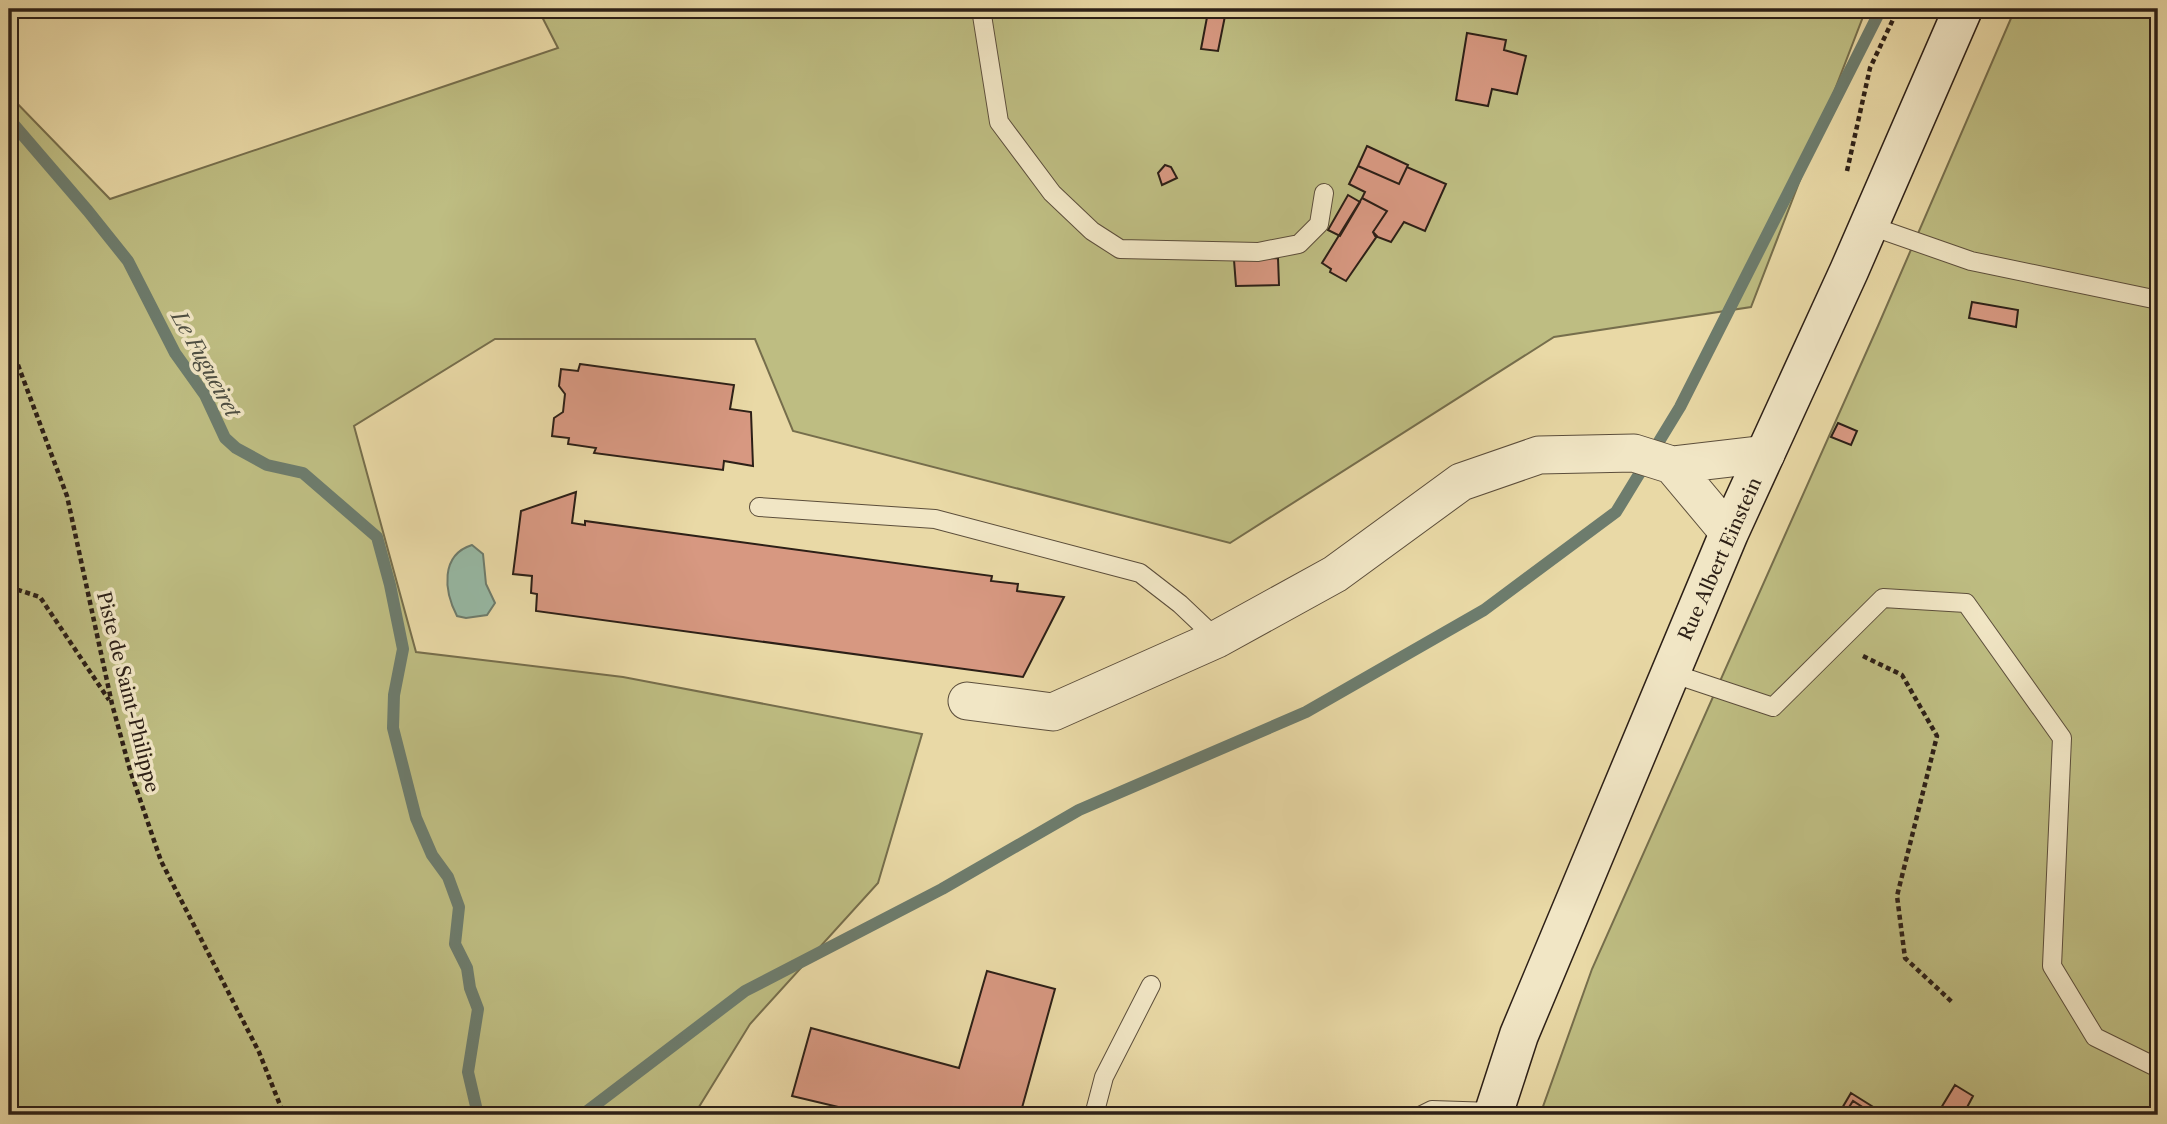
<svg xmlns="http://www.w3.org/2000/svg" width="2167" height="1124" viewBox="0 0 2167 1124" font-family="'Libre Caslon Text',serif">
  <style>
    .green { fill: #bebd82; stroke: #766e4c; stroke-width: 2 }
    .water { fill: #97baa6; stroke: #6d7c6d; stroke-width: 2 }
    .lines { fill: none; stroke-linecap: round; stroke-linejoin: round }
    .stream { stroke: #6d7c6d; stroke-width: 12 }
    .building { fill: #d79881; stroke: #2d2017; stroke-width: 2 }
    .lane-casing { stroke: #5c4e3b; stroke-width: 20 }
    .street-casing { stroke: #5c4e3b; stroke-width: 39 }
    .secondary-casing { stroke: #2d2017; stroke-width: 41 }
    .path { stroke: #2d2017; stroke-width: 4.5; stroke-dasharray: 5 3.5; stroke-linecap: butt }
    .lane { stroke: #f1e6c5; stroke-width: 18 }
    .street { stroke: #f1e6c5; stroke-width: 37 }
    .secondary { stroke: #f1e6c5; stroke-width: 38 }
    .labels { text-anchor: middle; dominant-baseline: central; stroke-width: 7; stroke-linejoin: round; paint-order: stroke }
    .street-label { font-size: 19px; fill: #2d2017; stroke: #f1e6c5 }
    .water-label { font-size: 21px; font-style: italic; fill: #4d4e42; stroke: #f1e6c5 }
  </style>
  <rect width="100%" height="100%" fill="#e9d9a6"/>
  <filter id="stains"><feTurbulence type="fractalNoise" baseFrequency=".00286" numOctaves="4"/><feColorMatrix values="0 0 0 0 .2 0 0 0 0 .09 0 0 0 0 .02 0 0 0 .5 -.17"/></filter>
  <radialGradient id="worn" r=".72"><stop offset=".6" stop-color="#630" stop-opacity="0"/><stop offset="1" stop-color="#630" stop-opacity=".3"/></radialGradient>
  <path class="green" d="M538,9H1866L1751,307L1554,337L1230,543L793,431L755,339H495L354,426L416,652L623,677L922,734L878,883L750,1024L694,1115H9V95L110,199L558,48Z
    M2015,9H2158V1115H1540L1592,969L1878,326Z"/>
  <path class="water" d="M472,545L483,554L486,584L495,603L487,615L466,618L457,616C444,591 440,555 472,545Z"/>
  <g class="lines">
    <path class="stream" d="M9,119L88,211L128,261L175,353L205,395L225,438L236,448L267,465L303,473L377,537L390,585L403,649L394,695L393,728L416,818L432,855L448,877L459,907L455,944L467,968L470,988L478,1009L468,1072L478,1115
      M582,1115L745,991L942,889L1079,810L1306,712L1484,610L1616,512L1680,407L1881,9"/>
  </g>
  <path class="building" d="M1208,12L1225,16L1218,51L1201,49Z
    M1467,33L1506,40L1504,50L1526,56L1517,94L1492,89L1488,106L1456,100Z
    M1367,146L1408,165L1399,184L1358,166Z
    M1165,165L1171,167L1177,178L1162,185L1158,173Z
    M1358,166L1399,184L1407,167L1446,184L1425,231L1404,222L1391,242L1375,236L1373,232L1387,211L1362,198L1365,192L1349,184Z
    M1348,195L1360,202L1340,236L1328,230Z
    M1362,198L1387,211L1373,232L1377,236L1346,281L1330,272L1331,269L1322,263Z
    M1278,258L1279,285L1236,286L1234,260Z
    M1972,302L2018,310L2016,327L1969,318Z
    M580,364L734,385L730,409L751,412L753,466L724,461L723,470L594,453L596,448L568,444L569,438L552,436L554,418L563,412L565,394L559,386L561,369L578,371Z
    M1838,423L1857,431L1851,445L1831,437Z
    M576,492L572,523L585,525V521L992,576L991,581L1018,584L1017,591L1064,597L1023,677L536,611L537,594L531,593L532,576L513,574L521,511Z
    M987,971L1055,989L1020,1115H872L792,1096L811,1028L959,1068Z
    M1955,1085L1973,1096L1963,1115H1943L1945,1111L1941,1108Z
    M1851,1093L1886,1115H1875L1853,1101L1844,1115H1838Z
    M1853,1101L1875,1115H1844Z"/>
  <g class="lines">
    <g class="lane-casing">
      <path id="lane" d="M981,9L999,122L1052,193L1092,231L1120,249L1258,252L1299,244L1319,224L1324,193
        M1868,225L1971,261L2158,300
        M759,507L935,519L1140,573L1180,604L1217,639
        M1671,673L1773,707L1883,598L1966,603L2062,738L2052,966L2095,1037L2158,1068
        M1094,1115L1104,1077L1151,985
        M1422,1115L1432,1110L1493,1112"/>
    </g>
    <g class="street-casing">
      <path id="street" d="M1672,465L1729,533
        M967,701L1053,712L1217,639L1335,574L1461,482L1539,455L1634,453L1672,465L1766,454"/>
    </g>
    <g class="secondary-casing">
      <path id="secondary" d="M1493,1115L1519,1035L1729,533L1849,271L1963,9"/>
    </g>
    <path class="path" d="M1847,171L1870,68L1898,9
      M9,341L67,496L112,704L130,770L161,861L259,1052L284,1115
      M9,587L40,597L109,700
      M1863,656L1902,675L1937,736L1897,896L1905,958L1952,1002"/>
    <use href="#lane" class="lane"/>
    <use href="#street" class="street"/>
    <use href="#secondary" class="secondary"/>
  </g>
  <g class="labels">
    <g class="street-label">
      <text transform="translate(1720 559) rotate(-66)">Rue Albert Einstein</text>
      <text transform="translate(128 692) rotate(76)">Piste de Saint-Philippe</text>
    </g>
    <g class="water-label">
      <text transform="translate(206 364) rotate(61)">Le Fugueiret</text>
    </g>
  </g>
  <rect width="2167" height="1124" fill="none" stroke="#e9d9a6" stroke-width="35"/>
  <rect x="10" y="10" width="2146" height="1103" fill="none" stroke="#2d2017" stroke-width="3.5"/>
  <rect x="18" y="18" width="2132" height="1089" fill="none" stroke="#2d2017" stroke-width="2"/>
  <rect width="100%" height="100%" filter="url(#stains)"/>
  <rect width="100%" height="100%" fill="url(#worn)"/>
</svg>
